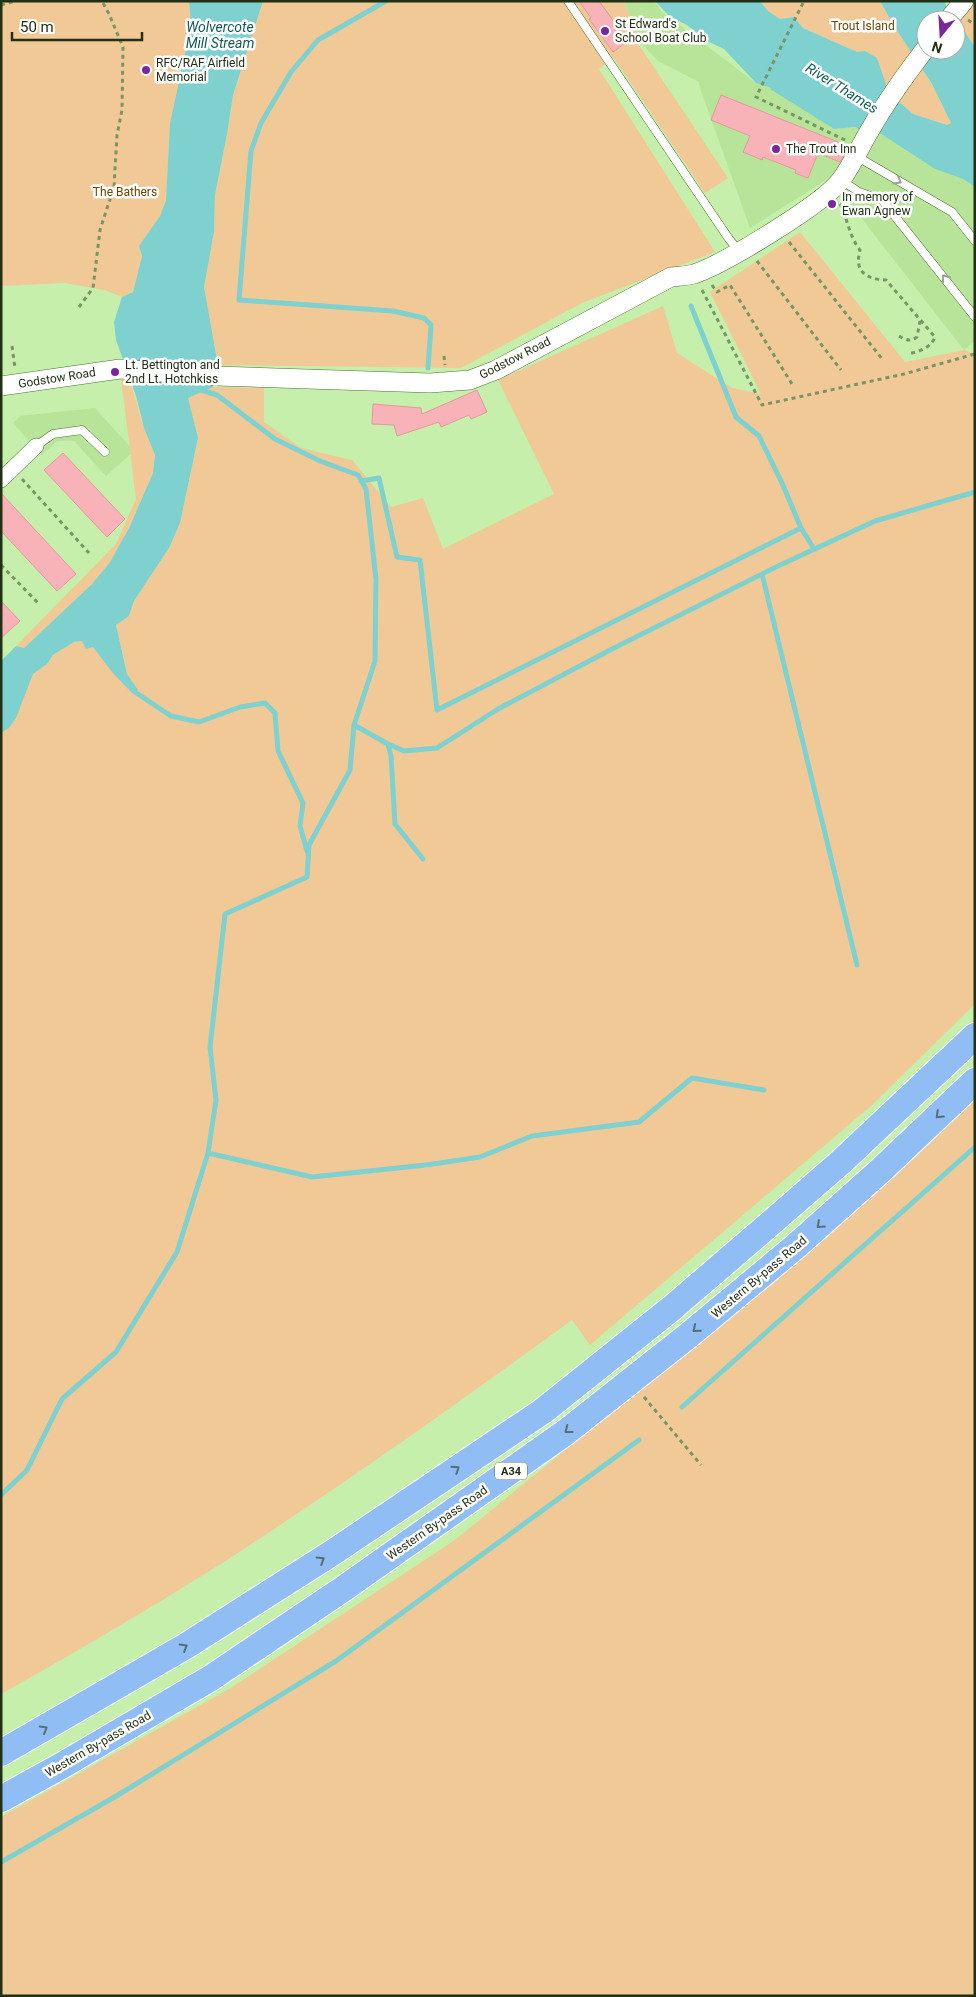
<svg xmlns="http://www.w3.org/2000/svg" width="976" height="1997" viewBox="0 0 976 1997" font-family="Roboto,sans-serif">
  <style>
    .built { fill: #b8e499 }
    .green { fill: #f1c997 }
    .water { fill: #7ed1cf; fill-rule: evenodd }
    .lines { fill: none; stroke-linecap: round; stroke-linejoin: round }
    .stream { stroke: #7ed1cf; stroke-width: 5 }
    .building { fill: #f8b3b8; stroke: #e9969e }
    .service-casing { stroke: #4c7131; stroke-width: 9 }
    .minor-casing { stroke: #4c7131; stroke-width: 16 }
    .tertiary-casing { stroke: #4c7131; stroke-width: 20 }
    .trunk-casing { stroke: #fff; stroke-width: 28 }
    .path { stroke: #789564; stroke-width: 3; stroke-dasharray: 4 4; stroke-linecap: butt }
    .service { stroke: #fff; stroke-width: 8 }
    .minor { stroke: #fff; stroke-width: 15 }
    .tertiary { stroke: #fff; stroke-width: 19 }
    .trunk { stroke: #90bef4; stroke-width: 26 }
    .oneway { stroke: #9ba296 }
    .oneway2 { stroke: #537079 }
    .poi-dot { fill: #78289a; stroke: #fff; stroke-width: 2 }
    .labels { text-anchor: middle; dominant-baseline: central; stroke-width: 5; stroke-linejoin: round; paint-order: stroke }
    .shield { fill: #fff; stroke: #646e5b; stroke-width: 1 }
    .shield-label { font-size: 11px; font-weight: bold; fill: #213015 }
    .poi-label { font-size: 12px; fill: #213015; stroke: #fff; text-anchor: start }
    .park-label { font-size: 12px; fill: #6b4603; stroke: #fff }
    .street-label { font-size: 12px; fill: #213015; stroke: #fff }
    .water-label { font-size: 14px; font-style: italic; fill: #115a59; stroke: #fff }
  </style>
  <rect width="100%" height="100%" fill="#c5efaa"/>
  <path class="built" d="M624,1H654L662,12L756,83L771,88L834,129L855,127L863,132L875,130L935,169L963,179L975,187V341L964,350L842,193L834,175L750,228L700,88L699,82L658,61L641,43Z
    M95,408L134,451L106,476L74,441H57L42,455L13,423L20,416Z"/>
  <path class="green" d="M1,1H189L191,25L170,123L166,200L160,216L139,246L142,256L133,292L122,297L104,290L64,283L1,286Z
    M263,1H624L639,39L625,49L637,42L728,178L705,193L613,57L599,69L715,252L582,303L461,368L218,365L204,287L214,232L215,195L227,134L233,95Z
    M760,1H880L894,26L932,84L951,123L947,125L913,114L889,93L857,52L803,28L794,17L780,19L768,11Z
    M975,1V47L956,19Z
    M800,232L905,362L964,350L975,354V1004L872,1105L590,1345L572,1320C475,1391 377,1461 277,1527C188,1587 95,1641 1,1694V733L16,718L32,674L47,664L53,655L73,642L82,641L93,647L127,674L116,625L129,616L134,601L169,548L180,523L198,438L187,398L213,387L264,388V422L301,448L352,460L391,507L423,498L443,549L554,494L498,380L663,306L677,353L732,388L761,394L710,292Z
    M129,377L144,428L155,455L153,473L129,528L110,562L92,584L23,649L16,646L116,544L136,499L121,378Z
    M975,1095V1996H1V1817L229,1689L455,1540L770,1282Z"/>
  <path class="water" d="M189,1H263L233,95L227,134L215,195L214,232L204,287L218,365L213,387L188,398L198,438L180,523L169,548L134,601L129,616L116,625L127,674L138,690L132,693L112,672L93,647L86,649L82,641L74,642L53,655L47,664L33,674L16,718L9,728L1,733V661L16,646L24,648L92,584L110,562L129,528L153,473L155,455L144,428L136,396L116,340L114,322L122,297L133,292L142,256L139,246L160,216L166,200L170,123L191,26Z
    M655,1H760L768,11L780,19L794,17L803,28L857,52L865,51L877,58L889,93L913,114L947,125L951,123L932,84L894,26L880,1H945L948,12L956,19L975,47V187L963,179L935,169L875,130L863,132L855,127L834,129L770,89L771,88L756,83L724,49L707,41L687,25L670,17ZM926,20H956V50H926Z"/>
  <g class="lines">
    <path class="stream" d="M386,1L318,40L291,72L261,123L251,151L239,300L393,311L424,318L431,325L428,368
      M691,306L736,417L759,436L782,483L801,528L814,549
      M198,389L217,395L275,439L320,461L358,475L366,489L376,579L375,661L354,725L350,770L309,845L307,877L225,914L210,1047L216,1100L208,1153L312,1177L426,1165L480,1157L532,1136L639,1122L692,1078L764,1090
      M361,481L379,478L397,557L420,560L437,710L801,528
      M762,574L857,965
      M131,686L135,692L171,716L199,722L240,707L265,703L275,713L278,751L303,803L300,826L307,851
      M354,725L388,744L391,756L395,824L423,859
      M388,744L404,751L437,748L498,709L612,649L778,566L875,521L975,492
      M682,1407L975,1147
      M1,1495L27,1470L62,1399L116,1352L177,1252L208,1153
      M1,1862L118,1795L336,1661L639,1440"/>
  </g>
  <path class="building" d="M579,1H599L628,41L613,52L589,19L591,18Z
    M721,95L848,146L840,162L818,153L808,178L795,173L796,170L763,157L762,160L743,152L750,136L711,120Z
    M477,390L487,412L471,419L469,415L441,427L439,422L397,436L394,425L372,424L373,404L421,408L422,414Z
    M63,453L125,519L107,537L44,470Z
    M1,493L76,574L57,591L1,531Z
    M1,601L20,621L1,638Z"/>
  <g class="lines">
    <g class="service-casing">
      <path id="service" d="M568,1L729,239L739,251
        M856,156L952,212L975,241
        M841,180L859,192L882,200L975,317
        M36,446L53,434L82,430L105,452"/>
    </g>
    <g class="minor-casing">
      <path id="minor" d="M1,480L36,446"/>
    </g>
    <g class="tertiary-casing">
      <path id="tertiary" d="M948,20L964,1
        M1,386L120,369L217,376L430,383L470,380L496,370L671,277C679,276 687,276 694,274C724,264 823,204 841,180C853,164 860,146 870,130C886,102 906,74 926,48"/>
    </g>
    <g class="trunk-casing">
      <path id="trunk" d="M1,1753L186,1646L332,1553L543,1411L672,1308L772,1222L841,1162L975,1036
        M1,1799L61,1766L211,1678L343,1589L566,1432L689,1335L796,1246L880,1171L975,1081"/>
    </g>
    <path class="path" d="M803,3L756,97L845,140
      M1,5L15,1
      M968,20L975,25
      M840,204C848,220 849,236 860,250C854,272 866,279 886,280L935,337C931,348 918,352 908,354
      M789,242L883,360
      M757,261L841,370
      M712,285L717,292L730,285L792,384
      M702,290L762,405L904,374L975,354
      M79,307L93,288L100,230L114,187L117,135L122,110L123,47L109,14L102,1
      M899,336C906,340 910,342 917,337L920,321
      M12,346L15,368
      M444,356L445,365
      M22,479L89,553
      M1,565L40,605
      M644,1397L701,1465"/>
    <use href="#service" class="service"/>
    <use href="#minor" class="minor"/>
    <use href="#tertiary" class="tertiary"/>
    <use href="#trunk" class="trunk"/>
  </g>
  <defs><path id="oneway-chevron" d="M-2-3.5L2.5 0L-2 3.5" fill="none" stroke-width="1.6" stroke-linecap="round" stroke-linejoin="round" transform="scale(1.25)"/></defs>
  <g class="oneway">
    <use href="#oneway-chevron" transform="translate(898 181) rotate(30)"/>
    <use href="#oneway-chevron" transform="translate(945 278) rotate(-128)"/>
  </g>
  <g class="oneway2">
    <use href="#oneway-chevron" transform="translate(939 1115) rotate(136)"/>
    <use href="#oneway-chevron" transform="translate(820 1225) rotate(138)"/>
    <use href="#oneway-chevron" transform="translate(696 1329) rotate(140)"/>
    <use href="#oneway-chevron" transform="translate(568 1430) rotate(143)"/>
    <use href="#oneway-chevron" transform="translate(456 1469) rotate(-34)"/>
    <use href="#oneway-chevron" transform="translate(321 1560) rotate(-32)"/>
    <use href="#oneway-chevron" transform="translate(184 1647) rotate(-31)"/>
    <use href="#oneway-chevron" transform="translate(44 1729) rotate(-30)"/>
  </g>
  <g class="poi-dot">
    <circle cx="605" cy="31" r="5"/>
    <circle cx="146" cy="70" r="5"/>
    <circle cx="776" cy="149" r="5"/>
    <circle cx="832" cy="204" r="5"/>
    <circle cx="115" cy="372" r="5"/>
  </g>
  <g class="labels">
    <rect class="shield" x="495" y="1462.5" width="32" height="17" rx="4"/>
    <g class="shield-label">
      <text x="511" y="1471">A34</text>
    </g>
    <g class="poi-label">
      <text x="615" y="24">St Edward's<tspan x="615" dy="14">School Boat Club</tspan></text>
      <text x="156" y="63">RFC/RAF Airfield<tspan x="156" dy="14">Memorial</tspan></text>
      <text x="786" y="149">The Trout Inn</text>
      <text x="842" y="197">In memory of<tspan x="842" dy="14">Ewan Agnew</tspan></text>
      <text x="125" y="365">Lt. Bettington and<tspan x="125" dy="14">2nd Lt. Hotchkiss</tspan></text>
    </g>
    <g class="park-label">
      <text x="863" y="26">Trout Island</text>
      <text x="125" y="192">The Bathers</text>
    </g>
    <g class="street-label">
      <text transform="translate(515 358) rotate(-27)">Godstow Road</text>
      <text transform="translate(57 378) rotate(-9)">Godstow Road</text>
      <text transform="translate(759 1277) rotate(-40)">Western By-pass Road</text>
      <text transform="translate(437 1523) rotate(-35)">Western By-pass Road</text>
      <text transform="translate(98 1744) rotate(-30)">Western By-pass Road</text>
    </g>
    <g class="water-label">
      <text x="220" y="27">Wolvercote<tspan x="220" dy="16">Mill Stream</tspan></text>
      <text transform="translate(842 88) rotate(32)">River Thames</text>
    </g>
  </g>
  <rect width="976" height="1997" fill="none" stroke="#213015" stroke-width="5"/>
  <g transform="translate(941 35) rotate(198)"><circle r="24" fill="#ffffff" stroke="#a6aca1"/>
  <path d="M0-4L9 19L0 12L-9 19Z" fill="#78289a"/>
  <text y="-8" font-size="14" font-weight="bold" text-anchor="middle" fill="#213015">N</text>
  </g>
  <path d="M12 32v8h130v-8" fill="none" stroke="#213015" stroke-width="2.5"/>
  <text x="20" y="32" font-size="15" fill="#213015" stroke="#ffffff" stroke-width="4" paint-order="stroke">50 m</text>
</svg>
